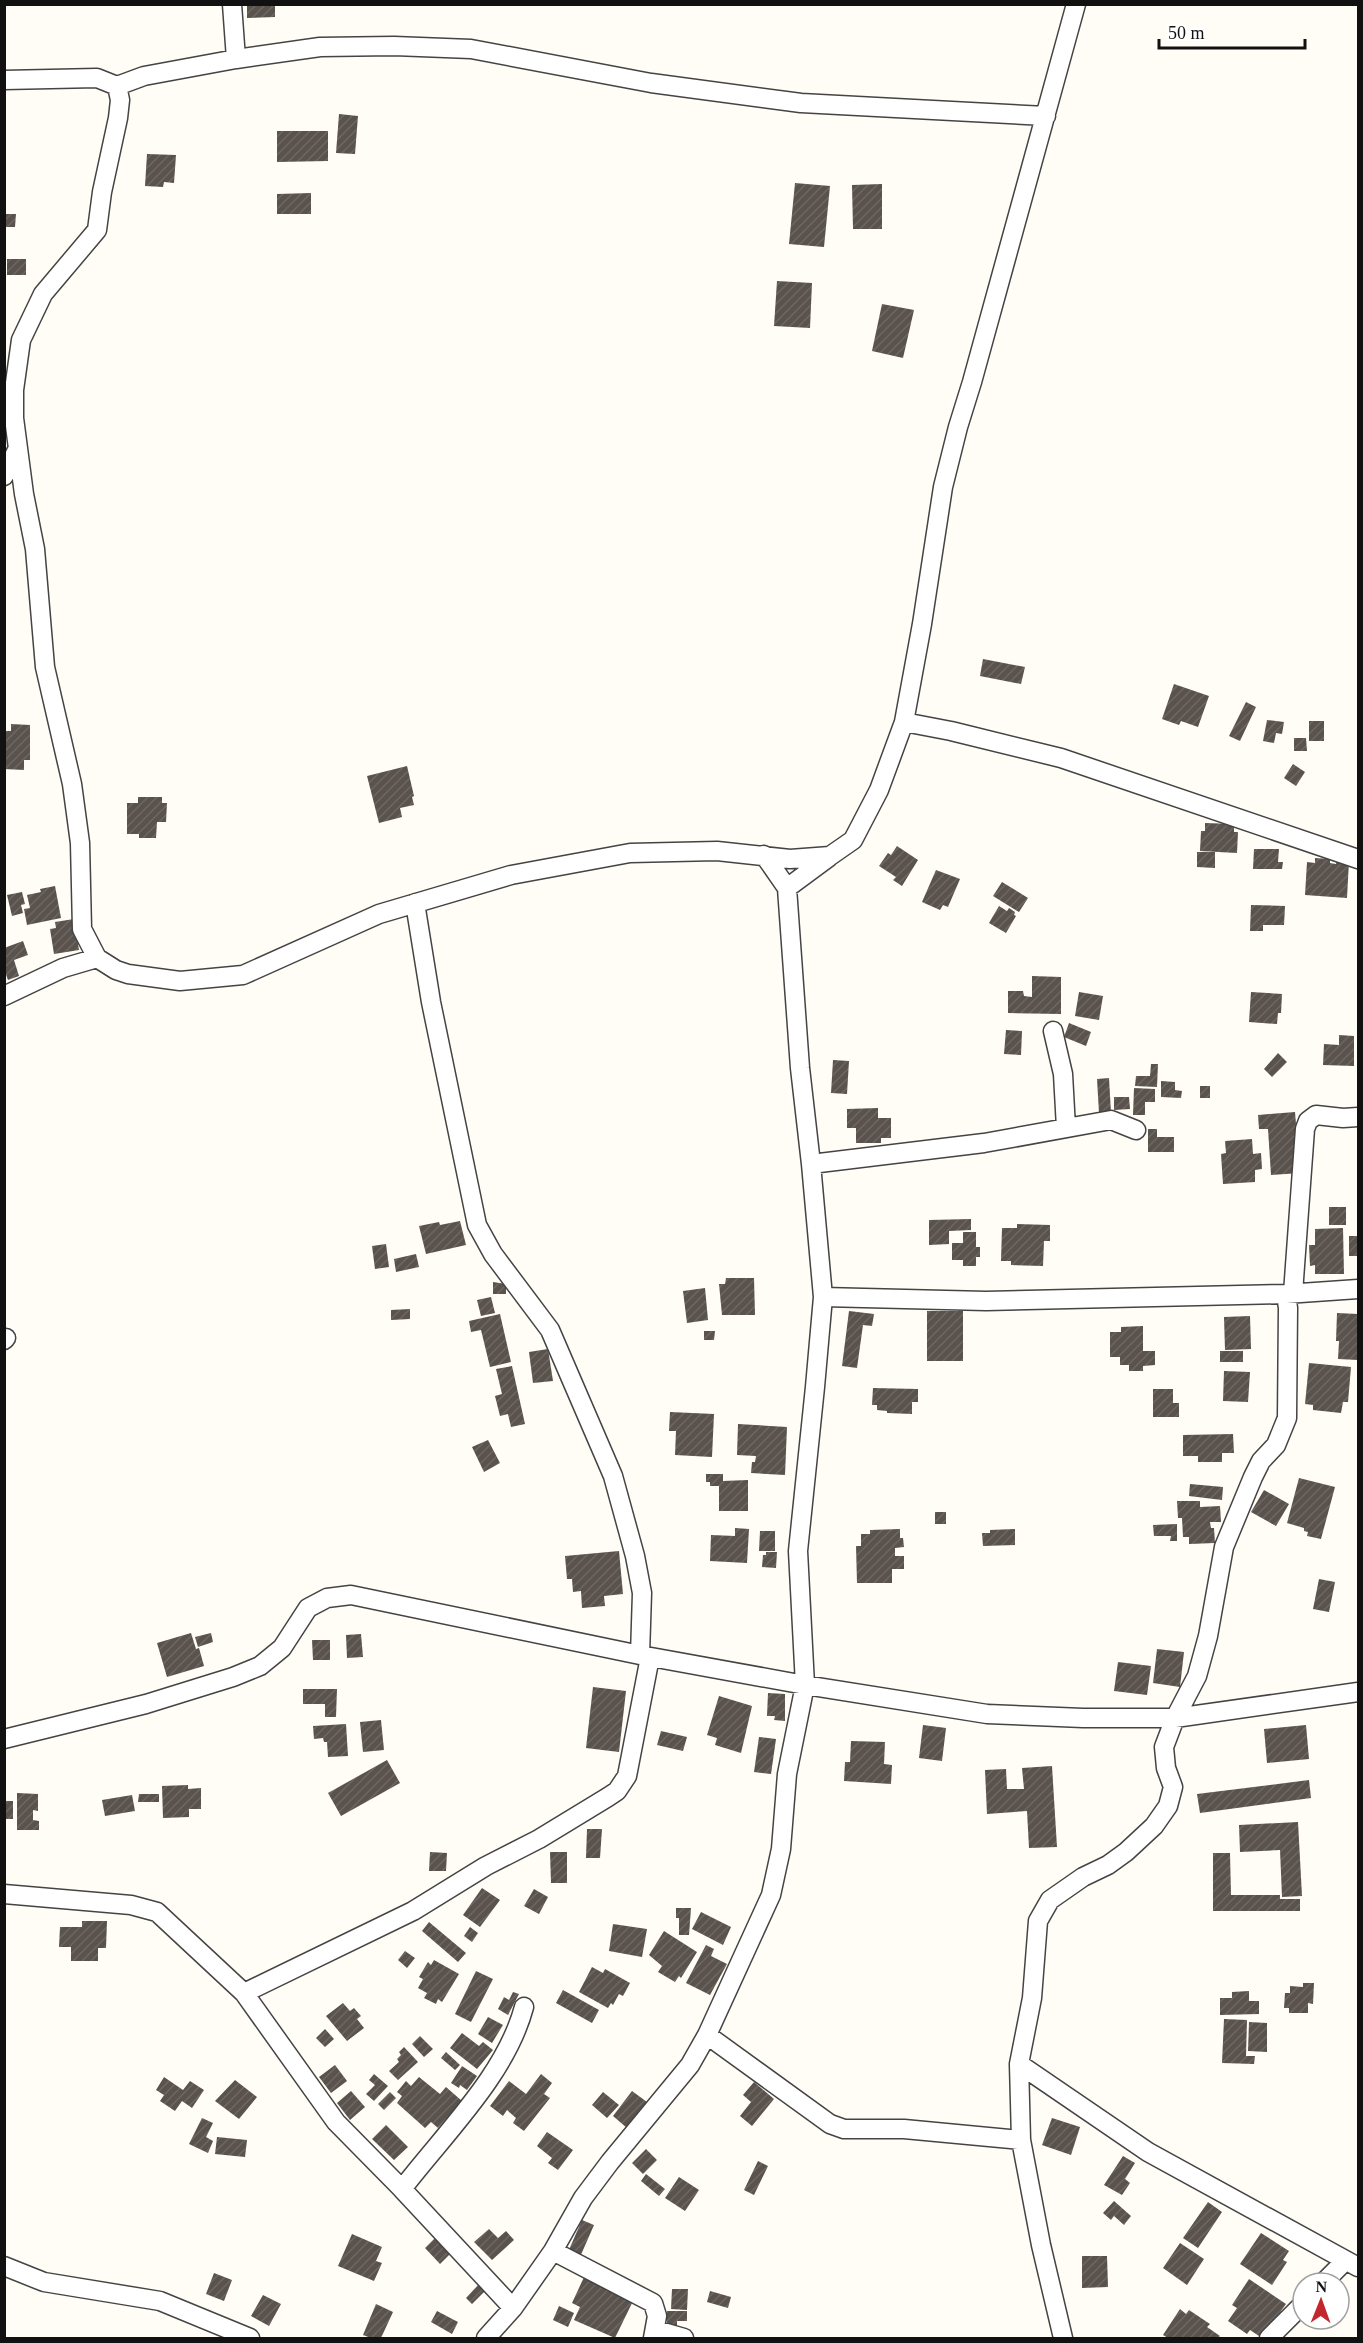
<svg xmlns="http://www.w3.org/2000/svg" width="1363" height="2343" viewBox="0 0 1363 2343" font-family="'Times New Roman',serif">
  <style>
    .building { fill: url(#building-hatch) }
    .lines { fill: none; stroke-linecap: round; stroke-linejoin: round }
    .street-casing { stroke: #444; stroke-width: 21 }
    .street { stroke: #fff; stroke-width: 18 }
  </style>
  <defs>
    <pattern id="building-hatch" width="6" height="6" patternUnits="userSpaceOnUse" patternTransform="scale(1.5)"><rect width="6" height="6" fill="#5a524d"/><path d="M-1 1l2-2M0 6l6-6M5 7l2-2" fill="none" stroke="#6d6662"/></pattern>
  </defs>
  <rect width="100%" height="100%" fill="#fffdf5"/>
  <path class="building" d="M247,4H275V17L247,18Z
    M339,114L358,116L355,154L336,153Z
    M277,131H328V161L277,162Z
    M147,154L176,155L174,183L164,182L163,187L145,186Z
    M795,183L830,186L824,247L789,244Z
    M882,184V229H853L852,185Z
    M311,193V214H277V194Z
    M4,214H16L15,227H4Z
    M7,259H26V275H7Z
    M777,281L812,283L810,328L774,326Z
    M882,304L914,310L903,358L872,351Z
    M983,659L1025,667L1021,684L980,676Z
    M1174,684L1209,696L1198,727L1181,721L1179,725L1162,719Z
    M1246,702L1256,707L1240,741L1229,736Z
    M1267,720L1284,722L1282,734L1276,733L1274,743L1263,741Z
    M1309,721H1324V741H1309Z
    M11,724L30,725V760H24V770L4,769V731H11Z
    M1294,738H1306L1307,751H1294Z
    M1293,764L1305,772L1296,786L1284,778Z
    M407,766L414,796L412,797L414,805L400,808L402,817L379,823L367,776Z
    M138,797H162V803H167L166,822H157L156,838H139V834H127V803H138Z
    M1205,823L1234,824V832H1238L1237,853L1200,851L1201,831H1205Z
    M897,846L918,860L902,886L893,880L896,877L879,866L888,853L891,855Z
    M1254,849H1279L1278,862H1283L1282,869H1253Z
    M1197,852H1215V868L1197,867Z
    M1315,858L1330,859V863L1336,864L1337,860L1349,861L1347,898L1305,895L1307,862L1315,863Z
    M936,870L960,879L948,907L943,905L940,910L922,902Z
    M1002,882L1028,898L1019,912L993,896Z
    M55,886L61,918L27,925L24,909L30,908L27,895L41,892L40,889Z
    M22,892L25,904L21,905L23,913L12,916L7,895Z
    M1251,905L1285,906L1284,925H1263V931H1250Z
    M999,906L1007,911L1009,908L1015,912L1014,915L1016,916L1006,933L989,923Z
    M74,919L79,950L54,954L50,929L56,928L55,922Z
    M23,941L28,955L14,960L19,976L8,980L4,969V948Z
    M1032,976L1061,977V1014L1008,1013V991H1023L1024,996L1032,997Z
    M1079,992L1103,996L1099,1020L1075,1016Z
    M1251,992L1282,994L1281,1013H1278L1277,1024L1249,1022Z
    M1069,1023L1091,1032L1086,1046L1064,1037Z
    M1006,1030L1022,1031L1021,1055L1004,1054Z
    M1339,1035L1354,1036V1066L1323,1065L1324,1044L1339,1045Z
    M1278,1053L1287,1062L1272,1077L1264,1069Z
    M833,1060L849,1061L847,1094L831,1093Z
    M1151,1064H1158L1157,1087L1135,1086L1136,1076H1150Z
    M1109,1078L1111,1113H1099L1097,1079Z
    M1161,1081L1175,1082V1090L1182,1091L1181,1098L1161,1097Z
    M1200,1086H1210V1098H1200Z
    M1134,1088L1155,1089V1102H1145V1115H1133Z
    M1114,1097H1129L1130,1109L1114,1110Z
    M878,1108V1118H891V1138H881V1143H856V1128H847V1109Z
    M1295,1112L1300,1173L1271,1175L1268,1129H1259L1258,1115Z
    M1148,1129H1157V1137H1174V1152H1148Z
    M1252,1139L1253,1154L1261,1153L1262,1169L1255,1170V1182L1223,1184L1221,1154L1226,1153L1225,1141Z
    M1329,1207H1346V1225H1329Z
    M971,1219V1230L949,1231V1244L929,1245V1220Z
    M460,1221L466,1245L426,1254L419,1226L439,1222L440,1225Z
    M1017,1224L1050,1225V1241H1044L1043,1266L1011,1265V1261H1001L1002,1228H1017Z
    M1343,1228L1344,1274H1315V1265L1310,1266L1309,1245H1315V1229Z
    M963,1232H976V1247H980V1257H976V1266H963V1260H952V1243H963Z
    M1349,1236H1358V1256H1349Z
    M386,1244L389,1267L375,1269L372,1246Z
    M416,1254L419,1267L396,1272L394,1259Z
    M726,1278H754L755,1315H722L719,1284H725Z
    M493,1282L506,1284V1294H493Z
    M705,1288L708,1320L687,1323L683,1291Z
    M491,1297L495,1313L481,1316L477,1300Z
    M410,1309V1319L391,1320V1310Z
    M849,1311L874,1314L872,1326L863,1325L857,1368L842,1366Z
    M927,1311H963V1361H927Z
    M1337,1313L1358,1314V1360L1338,1359L1339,1341H1336Z
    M500,1314L511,1362L490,1367L481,1330L471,1332L469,1321Z
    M1250,1316L1251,1349L1225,1350L1224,1317Z
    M1143,1326V1351H1155V1365L1143,1366V1371H1129V1365H1120V1357H1110V1332H1121V1327Z
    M704,1331H715L714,1340H704Z
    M548,1349L553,1381L533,1383L529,1352Z
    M1220,1351H1243V1362H1220Z
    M1309,1363L1351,1367L1348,1402H1343L1341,1413L1313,1410V1405L1305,1404Z
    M512,1366L525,1424L511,1427L508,1414L500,1416L495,1396L502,1394L496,1369Z
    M1224,1371L1250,1372L1248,1402L1223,1401Z
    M873,1388L918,1389V1402H912V1414L887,1413V1411L877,1410V1405H872Z
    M1153,1389H1173V1403H1179V1417H1153Z
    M670,1412L714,1414L712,1457L675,1455L676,1431H669Z
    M738,1424L787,1427L785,1475L751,1473L752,1462H755L756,1456L737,1455Z
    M1233,1434L1234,1453H1222V1462H1198V1456H1183V1435Z
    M488,1440L500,1463L484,1472L472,1447Z
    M706,1474H723V1481L748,1480V1511H719V1486H710V1482H706Z
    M1299,1478L1335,1487L1321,1539L1307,1536L1308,1532L1304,1531V1528L1287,1523Z
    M1190,1484L1223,1487L1222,1500L1189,1496Z
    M1264,1490L1289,1504L1276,1526L1251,1512Z
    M1177,1501H1200V1507L1220,1506L1221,1522H1210L1211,1528H1214L1215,1543L1189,1544V1537H1183L1182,1518H1178Z
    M935,1512H946V1524H935Z
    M1177,1524V1541H1170L1171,1536H1154L1153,1525Z
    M735,1528L749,1529L747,1563L710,1561L711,1535L735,1536Z
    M900,1529V1538H903L904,1547L895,1548V1556H904V1569H892V1583H857L856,1546H861V1534H870V1530Z
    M1015,1529V1545L983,1546L982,1533H990V1530Z
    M760,1531H775V1551H759Z
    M619,1551L623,1594L604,1596L605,1606L582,1608L581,1591L573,1592L572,1579H567L565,1556Z
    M766,1552H777L776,1568L762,1567L763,1555H766Z
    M1319,1579L1335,1582L1329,1612L1313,1609Z
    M191,1633L196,1649L199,1648L204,1666L167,1677L157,1643Z
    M211,1633L213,1642L198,1647L195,1637Z
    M361,1634L363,1657L347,1658L346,1635Z
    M312,1640H330V1660H313Z
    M1157,1649L1184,1652L1180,1687L1153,1683Z
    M1118,1662L1151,1666L1147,1695L1114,1691Z
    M593,1687L626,1691L619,1752L586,1748Z
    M303,1689H337L336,1717H325V1704H303Z
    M768,1693L785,1694V1721L774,1720L775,1716H767Z
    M719,1696L752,1706L741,1753L715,1745L717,1738L707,1735Z
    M381,1720L384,1750L363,1752L360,1722Z
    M346,1724L348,1756L328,1757L327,1742H324L323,1738L314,1739L313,1726Z
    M923,1725L946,1728L942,1761L919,1758Z
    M1306,1725L1309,1759L1267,1763L1264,1729Z
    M661,1731L687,1737L683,1751L657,1745Z
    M759,1737L776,1739L771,1774L754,1772Z
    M851,1741L885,1742L884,1764L892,1765L891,1784L844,1781L845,1762H850Z
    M387,1760L400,1783L341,1816L328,1793Z
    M1052,1766L1057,1847L1029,1848L1027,1811L987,1814L985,1770L1006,1769L1007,1789H1024L1022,1768Z
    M1309,1780L1311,1798L1200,1813L1197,1794Z
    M188,1785V1789L201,1788V1809H189V1817L163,1818L162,1786Z
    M17,1793L38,1794V1811L33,1810V1820L39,1821V1830H17Z
    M139,1794H159V1802H138Z
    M132,1795L135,1811L105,1816L102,1800Z
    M4,1801H13V1819H4Z
    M1298,1822L1302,1896L1282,1897L1280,1850L1240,1852L1239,1825Z
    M587,1829H602L600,1858H586Z
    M430,1852L447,1853L446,1871H429Z
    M550,1852H567V1883H551Z
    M1213,1853H1230L1231,1895H1280V1899H1300V1911H1213Z
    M482,1888L500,1900L480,1927L463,1915Z
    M534,1889L548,1897L539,1914L524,1906Z
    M676,1908H691L689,1935H679V1918H676Z
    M701,1912L731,1927L723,1945L692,1929Z
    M82,1921H107L106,1948H98V1961H71V1947H59L60,1927H82Z
    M429,1922L466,1953L458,1962L422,1931Z
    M613,1924L647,1929L642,1957L609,1951Z
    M470,1927L478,1933L472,1942L464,1936Z
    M664,1931L697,1952L681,1978L679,1976L675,1982L658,1972L662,1966L649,1955Z
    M706,1945L714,1949L711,1956L727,1964L710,1995L686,1983Z
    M405,1951L415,1958L407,1968L398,1960Z
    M434,1960L459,1974L442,2002L438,1999L436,2004L424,1998L427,1993L418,1988L423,1979L419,1977L428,1962L431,1965Z
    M592,1967L603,1973L605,1969L630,1983L623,1996L619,1994L613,2005L611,2003L608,2008L579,1992Z
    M476,1971L493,1979L471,2022L455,2014Z
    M1303,1983H1314L1313,2004L1308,2003V2013H1289V2008H1284L1285,1993H1290V1986L1303,1987Z
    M563,1990L599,2010L592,2023L556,2003Z
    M1249,1991V2001H1259V2014L1220,2015V1998H1232V1992Z
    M513,1992L519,1994L508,2015L498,2009L504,1997L509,2000Z
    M343,2003L350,2011L354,2008L361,2016L357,2019L364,2028L347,2041L326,2016Z
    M488,2017L503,2025L492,2043L478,2034Z
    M1224,2019L1247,2020L1246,2056H1255L1254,2064L1222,2063Z
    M1249,2022L1267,2023V2052L1248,2051Z
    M325,2029L334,2039L325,2047L316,2038Z
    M462,2033L479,2046L483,2042L493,2050L477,2069L450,2048Z
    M420,2036L433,2049L424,2057L412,2044Z
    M404,2047L418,2062L398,2080L389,2071L399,2062L397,2059L401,2055L399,2052Z
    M446,2052L460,2065L455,2070L441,2058Z
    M335,2065L347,2081L331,2093L319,2077Z
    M462,2066L477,2076L467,2090L460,2085L459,2088L451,2083Z
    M374,2074L388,2086L374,2101L366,2094L375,2085L369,2080Z
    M541,2074L552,2083L544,2094L550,2098L524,2131L513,2123L516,2118L507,2110L503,2116L490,2106L509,2081L526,2094Z
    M164,2077L183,2090L190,2081L204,2090L192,2108L182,2101L175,2111L160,2101L164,2095L156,2090Z
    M419,2077L440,2094L446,2087L462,2101L438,2128L431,2122L425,2128L397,2103L402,2096L397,2092L406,2081L411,2086Z
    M235,2080L257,2097L239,2119L215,2101Z
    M754,2082L774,2099L752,2126L740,2116L751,2102L743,2095Z
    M351,2091L365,2107L350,2120L337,2103Z
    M632,2091L647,2102L627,2128L613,2116Z
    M390,2092L396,2098L384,2110L378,2104Z
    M603,2092L619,2105L607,2118L592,2105Z
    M202,2118L213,2123L206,2137L213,2141L208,2153L189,2144Z
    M1052,2118L1080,2127L1071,2155L1042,2145Z
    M386,2125L408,2147L394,2160L372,2139Z
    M547,2132L573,2150L558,2170L548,2163L552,2158L537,2146Z
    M217,2137L247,2140L245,2157L215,2154Z
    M646,2149L657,2160L643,2174L632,2163Z
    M1123,2156L1135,2163L1125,2179L1130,2183L1122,2195L1104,2185Z
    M758,2161L768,2166L754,2195L744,2190Z
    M646,2174L665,2189L659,2196L641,2181Z
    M679,2177L699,2190L685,2211L665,2198Z
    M1114,2201L1131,2216L1124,2225L1114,2216L1111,2220L1103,2213Z
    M1208,2202L1222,2212L1198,2248L1183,2238Z
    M582,2220L594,2225L580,2257L568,2252Z
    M489,2229L498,2238L506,2231L514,2240L492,2260L474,2242Z
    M1261,2233L1289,2251L1283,2260L1287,2262L1272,2285L1240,2264Z
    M352,2234L382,2247L376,2261L382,2263L374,2281L338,2266Z
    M438,2235L453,2251L440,2264L425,2248Z
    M1180,2243L1204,2259L1187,2285L1163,2268Z
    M1082,2256H1107L1108,2287L1082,2288Z
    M214,2273L232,2280L224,2301L206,2294Z
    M585,2275L634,2299L615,2338L574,2320L580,2307L572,2303Z
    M1249,2279L1286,2304L1262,2338L1250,2330L1247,2334L1228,2321L1237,2308L1232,2305Z
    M479,2284L486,2290L472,2304L466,2298Z
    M672,2289H688L687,2310L671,2309Z
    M710,2291L731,2297L728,2308L707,2302Z
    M263,2295L281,2304L269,2326L251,2316Z
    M376,2304L393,2312L381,2338H371L363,2335Z
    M559,2306L574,2313L568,2327L553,2320Z
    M1180,2309L1186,2314L1189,2310L1210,2324L1207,2327L1220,2336L1218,2338H1168L1163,2335Z
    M437,2311L458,2322L452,2334L431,2322Z
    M667,2311H687V2321H677V2328H667Z"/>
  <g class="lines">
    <g class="street-casing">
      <path id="street" d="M232,4L236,59
        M4,80L97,78L117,86L120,100L118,118L102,192L97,230L43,294L21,340L14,390V418L24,494L35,549L45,667L72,784L80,843L82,929L97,958L116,970L128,974L180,981L243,975L379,914L511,875L630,853L717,851L790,859L830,856L853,840L879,790L904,722L922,624L943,487L958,427L972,382L1076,4
        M117,86L144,76L236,59L320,47L394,46L471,49L651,83L801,103L1046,116
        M4,476L17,450
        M904,722L951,731L1061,758L1358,859
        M787,888L829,857
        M415,903L431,1002L477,1225L493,1254L550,1330L613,1476L635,1556L642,1593L640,1655
        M4,996L63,968L97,958
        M1053,1031L1063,1074L1066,1128
        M811,1164L984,1143L1111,1120L1136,1130
        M1293,1293L1305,1129L1308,1121L1316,1115L1343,1118L1358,1117
        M823,1297L986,1301L1286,1294L1358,1289
        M4,1340L6,1338
        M4,1739L146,1704L233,1677L260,1666L282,1648L308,1608L327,1598L351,1595L640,1655L805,1685L987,1714L1083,1718H1175L1358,1692
        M4,1894L131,1905L157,1912L244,1993L336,2122L402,2189L513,2308
        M244,1993L413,1911L486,1866L539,1839L608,1797L617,1791L627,1776L650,1657
        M707,2035L830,2124L844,2129H904L1021,2140
        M1019,2064L1148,2152L1358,2267
        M402,2189C444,2134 506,2075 524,2007
        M553,2251L653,2303L657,2316L653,2338
        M4,2266L44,2282L160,2301L250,2338
        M1323,2283L1345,2261
        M656,2330L684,2338
        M486,2338L513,2308L553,2251L583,2198L610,2162L690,2065L707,2035L771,1895L781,1849L787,1774L805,1685L798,1551L815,1387L823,1297L811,1164L800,1068L787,888L764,855
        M1063,2338L1041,2245L1021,2140L1019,2064L1032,1998L1038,1921L1050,1900L1083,1877L1108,1865L1126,1852L1154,1826L1168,1806L1173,1787L1166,1768L1164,1747L1175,1718L1197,1676L1208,1636L1224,1547L1253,1477L1261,1461L1276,1445L1287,1418L1288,1308L1286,1294
        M1269,2338L1303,2304"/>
    </g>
    <use href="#street" class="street"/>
  </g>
  <rect width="1363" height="2343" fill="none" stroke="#111111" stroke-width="12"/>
  <g transform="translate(1321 2301) rotate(1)"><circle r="28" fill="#ffffff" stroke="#a0a0a0" stroke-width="1.5"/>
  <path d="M0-4.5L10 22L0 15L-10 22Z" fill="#c4262e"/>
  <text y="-9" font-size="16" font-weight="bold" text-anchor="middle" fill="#111111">N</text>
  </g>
  <path d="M1159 39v9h146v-9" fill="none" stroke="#111111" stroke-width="3"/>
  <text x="1168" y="39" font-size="18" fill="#111111" stroke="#ffffff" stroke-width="4.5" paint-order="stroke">50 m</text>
</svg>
